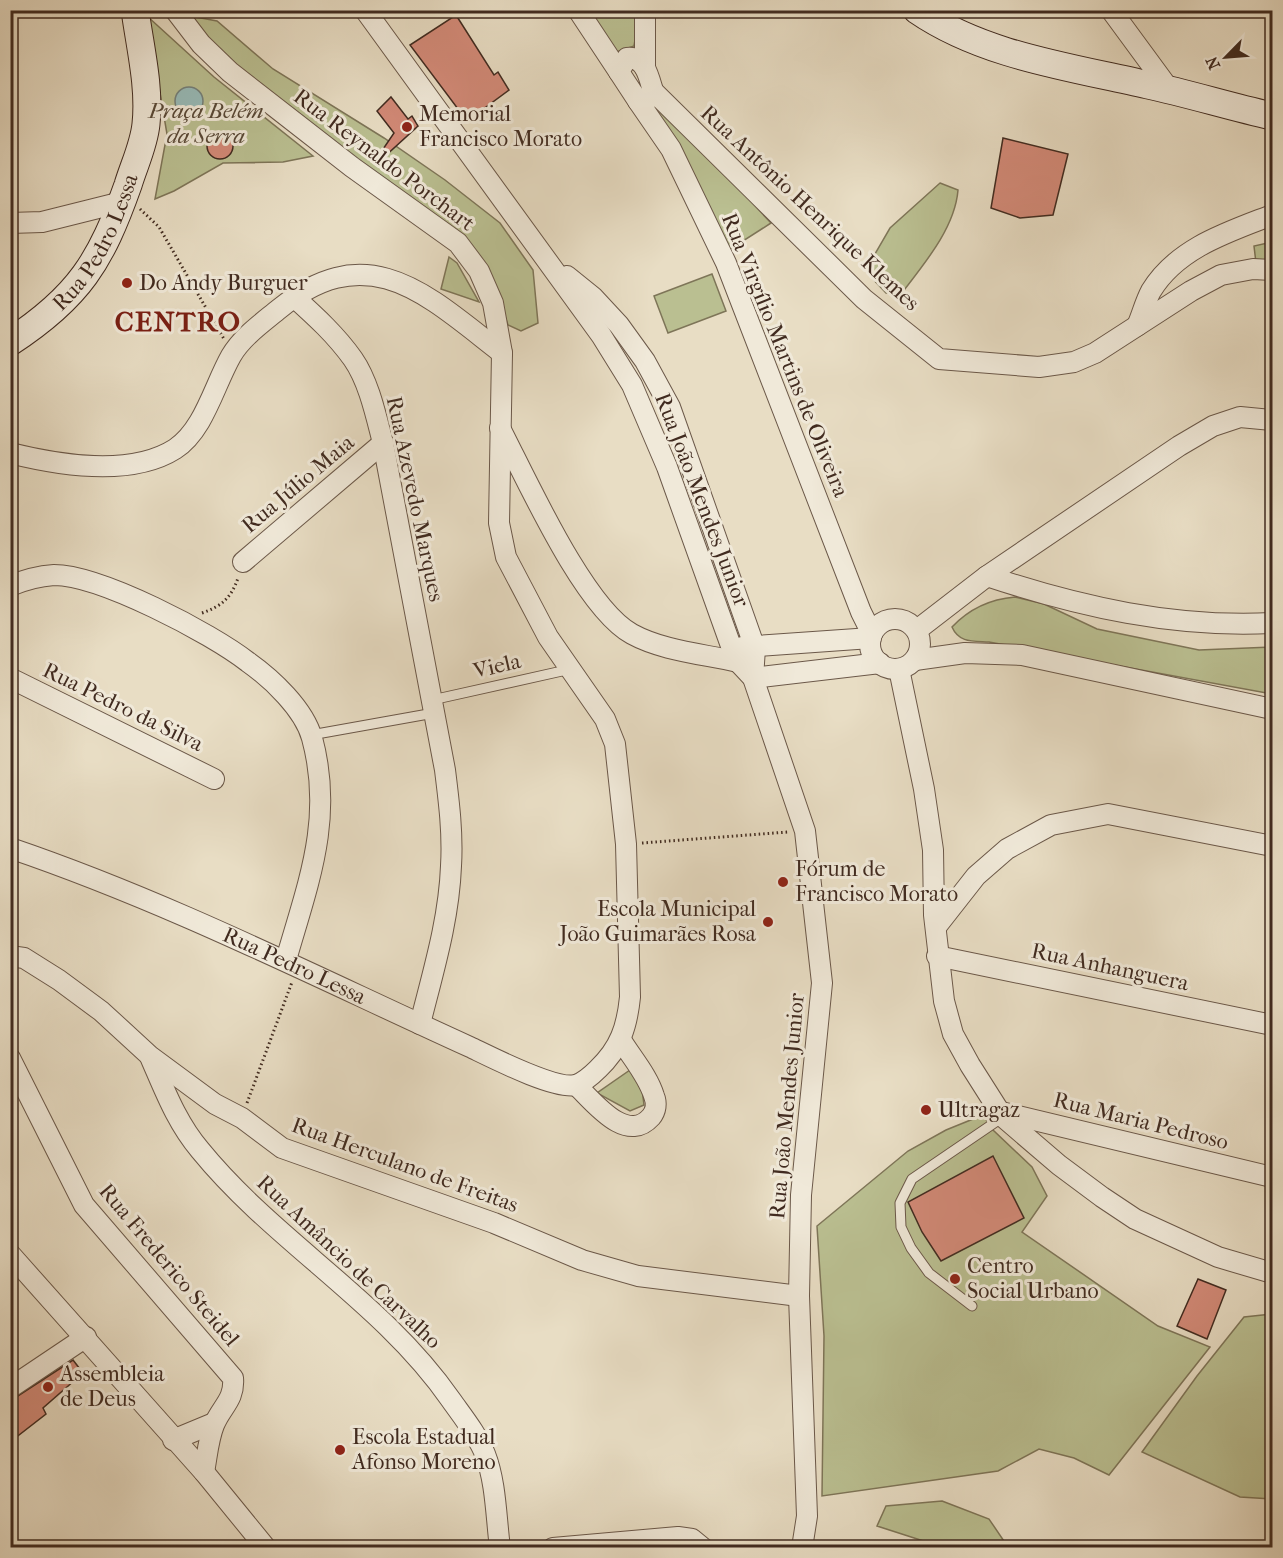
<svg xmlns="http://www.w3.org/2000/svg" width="1283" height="1558" viewBox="0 0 1283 1558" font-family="'IM FELL French Canon',serif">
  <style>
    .green { fill: #babf91; stroke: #7e7558; stroke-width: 1.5 }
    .water { fill: #98bbb8; stroke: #75817b; stroke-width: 1.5 }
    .building { fill: #d38a78; stroke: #412b20; stroke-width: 1.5 }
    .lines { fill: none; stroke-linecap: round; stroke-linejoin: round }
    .service-casing { stroke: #6b5849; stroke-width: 11 }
    .minor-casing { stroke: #6b5849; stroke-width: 22 }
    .secondary-casing { stroke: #412b20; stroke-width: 29 }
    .path { stroke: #412b20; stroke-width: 3; stroke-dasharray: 1.5 3; stroke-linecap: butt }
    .service { stroke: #f0e9d9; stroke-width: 9 }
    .minor { stroke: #f0e9d9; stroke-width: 20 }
    .secondary { stroke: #f0e9d9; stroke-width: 27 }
    .poi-dot { fill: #8f2418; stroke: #f0e9d9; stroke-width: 2 }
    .labels { text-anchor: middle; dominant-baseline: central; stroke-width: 6; stroke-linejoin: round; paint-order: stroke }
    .park-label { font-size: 22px; font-style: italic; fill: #594937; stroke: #f0e9d9 }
    .poi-label { font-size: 22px; fill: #412b20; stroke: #f0e9d9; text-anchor: start }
    .street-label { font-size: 22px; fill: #412b20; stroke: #f0e9d9 }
    .district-label { font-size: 28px; font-weight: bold; letter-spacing: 1.5px; fill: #7a1f14; stroke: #f0e9d9 }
  </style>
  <rect width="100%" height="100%" fill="#e8ddc4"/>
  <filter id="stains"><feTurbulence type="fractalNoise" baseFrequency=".00333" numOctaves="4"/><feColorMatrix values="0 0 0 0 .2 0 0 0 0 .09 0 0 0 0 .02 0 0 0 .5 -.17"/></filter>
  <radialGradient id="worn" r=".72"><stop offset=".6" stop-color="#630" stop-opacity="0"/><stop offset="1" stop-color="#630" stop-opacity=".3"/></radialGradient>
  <path class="green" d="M584,11H640L634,46L614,53Z
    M185,15L217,21L273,69L384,138L445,180L500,223L533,270L538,323L521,331L508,325L495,287L227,59Z
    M147,16L214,77L313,156L283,162L223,163L174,191L155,199L167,134Z
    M662,108L666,110L771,223L729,250L660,119L657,111Z
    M940,183L958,190C955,228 924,264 901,294L886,293L873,279L868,266L890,228Z
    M1272,242V265L1256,263L1254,246Z
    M449,257L457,263L479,302L441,289Z
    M712,274L726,311L668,333L654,296Z
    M1015,597L1044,604L1097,629L1199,650L1272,647V694L989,642C973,641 959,643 952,627C969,609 991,599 1015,597Z
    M630,1070L642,1089L644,1105L630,1111L597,1093Z
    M983,1115L993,1130L1032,1167L1047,1196L1022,1232L1158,1326L1210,1347L1109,1475L1074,1458L1039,1449L998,1471L822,1496L824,1336L817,1226L908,1151L946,1130Z
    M1272,1314V1499L1240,1497L1142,1452L1197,1376L1244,1317Z
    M942,1501L989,1519L1008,1547H942L877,1526L886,1506Z"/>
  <path class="water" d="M175 101a14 14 0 1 1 28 0a14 14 0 1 1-28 0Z"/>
  <path class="building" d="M456,15L494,75L498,72L509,90L467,121L410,45Z
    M391,97L408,119L412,116L418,126L383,158L379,155L394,133L377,111Z
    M207 146a13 13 0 1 1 26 0a13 13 0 1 1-26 0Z
    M1003,138L1068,154L1053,215L1020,218L991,208Z
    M993,1156L1024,1218L941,1261L922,1232L908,1202Z
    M1198,1279L1226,1290L1207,1339L1177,1326Z
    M73,1360L83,1373L43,1408L46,1414L10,1442V1401Z"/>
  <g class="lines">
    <g class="service-casing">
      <path id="service" d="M432,700L571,669
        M311,735L434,713
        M972,1306L929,1273L911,1248L901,1227L900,1203L912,1179L1003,1117"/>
    </g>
    <g class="minor-casing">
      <g id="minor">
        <path d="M365,10L601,335L632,385L667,467L731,646L738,662L753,678L805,831L822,983L801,1195L799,1296L807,1516L802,1548"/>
        <path d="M578,10L619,72"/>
        <path d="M1111,10L1169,89"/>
        <path d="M627,58C645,56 649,77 653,91L648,99L638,101L619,72Z"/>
        <path d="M645,68V10"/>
        <path d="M653,91L864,299L939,359L1039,367L1074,362L1095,353L1191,291L1221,275L1253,269L1272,270"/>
        <path d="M638,101L671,149L726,263L861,612L872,634"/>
        <path d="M10,223L42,222L122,202"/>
        <path d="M567,276L593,297L619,325L645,361L670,407L755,648L753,678"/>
        <path d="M294,297C315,316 336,335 353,359C369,382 376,416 383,443L445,770C449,802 453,834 451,866C449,920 433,972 420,1024"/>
        <path d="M1137,326C1142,315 1145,302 1151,291C1177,248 1228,232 1272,215"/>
        <path d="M500,428C527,480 584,608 632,634C663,651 704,654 738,662"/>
        <path d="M10,453C58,465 131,477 175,449C204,430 214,386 231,356C242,337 262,323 279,309C369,235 428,296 502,353"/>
        <path d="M243,562L383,443"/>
        <path d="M987,576C1080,607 1174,628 1272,623"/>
        <path d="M10,586C24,580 39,576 54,575C100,575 211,633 248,662C272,679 304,709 312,738C334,819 308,883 286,960"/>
        <circle cx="895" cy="644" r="25"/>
        <path d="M917,630L987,576L1179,446L1213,426L1240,417L1272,420"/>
        <path d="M742,647L871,638"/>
        <path d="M915,660L965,653L1022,655L1272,709"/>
        <path d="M899,669L924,789L933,850L934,915L944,1001L953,1034L970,1065L1003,1117L1059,1165L1102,1197L1135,1219L1218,1257L1272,1273"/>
        <path d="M10,678L214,779"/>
        <path d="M753,678L880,663"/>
        <path id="s1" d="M10,848C169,902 318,978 470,1047C491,1057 555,1090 576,1085C584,1082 592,1075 598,1069C620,1048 627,1027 630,997L626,844L615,744L605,719L548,637L506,557L499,523L502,353L493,303L479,271L458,243L352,167L230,72L201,44L175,10"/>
        <path d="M936,927L976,876L1007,849L1051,825L1108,814L1272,846"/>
        <path d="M10,956L24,958L59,980L101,1011L150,1056L215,1104L242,1118L282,1148L494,1223L582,1260L638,1276L799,1296"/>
        <path d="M937,956L1272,1025"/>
        <path d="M10,1058L84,1205L233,1378C235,1400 221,1407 214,1425C208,1440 207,1457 204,1472"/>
        <path d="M151,1059C165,1091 177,1123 200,1150C275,1242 383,1302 451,1400C463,1417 477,1434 485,1454C496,1482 496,1517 500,1548"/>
        <path d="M576,1085C593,1101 626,1145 651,1117C656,1111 657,1103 654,1096C648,1076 632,1058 621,1040"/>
        <path d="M1001,1112L1272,1177"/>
        <path d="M10,1254L204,1472L266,1548"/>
        <path d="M10,1388L86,1337"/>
        <path d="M173,1440L214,1423"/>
        <path d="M553,1548L678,1537L692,1539L703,1548"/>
      </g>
    </g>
    <g class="secondary-casing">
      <g id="secondary">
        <path d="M917,10C984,56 1071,67 1148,85C1190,94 1231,107 1272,116"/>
        <path id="s2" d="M10,342C79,297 101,261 128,185C134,165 144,145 146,124C150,87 140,47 135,10"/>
      </g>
    </g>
    <path class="path" d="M140,209L159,227L224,339
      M202,613C222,606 231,598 238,578
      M642,843L788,832
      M247,1103L292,982"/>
    <use href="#service" class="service"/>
    <use href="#minor" class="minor"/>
    <use href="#secondary" class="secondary"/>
  </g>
  <g class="poi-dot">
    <circle cx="407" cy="127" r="6"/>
    <circle cx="127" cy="283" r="6"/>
    <circle cx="783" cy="882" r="6"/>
    <circle cx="768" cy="922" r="6"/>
    <circle cx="926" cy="1110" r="6"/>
    <circle cx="955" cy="1279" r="6"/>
    <circle cx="48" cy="1387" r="6"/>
    <circle cx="340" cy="1450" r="6"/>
  </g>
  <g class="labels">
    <g class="park-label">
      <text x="206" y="111">Praça Belém<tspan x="206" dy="25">da Serra</tspan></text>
    </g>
    <g class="poi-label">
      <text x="419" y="114">Memorial<tspan x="419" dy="25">Francisco Morato</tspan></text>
      <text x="139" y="283">Do Andy Burguer</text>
      <text x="795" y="869">Fórum de<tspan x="795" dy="25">Francisco Morato</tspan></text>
      <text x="756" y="909" text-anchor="end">Escola Municipal<tspan x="756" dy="25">João Guimarães Rosa</tspan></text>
      <text x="938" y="1110">Ultragaz</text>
      <text x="967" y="1266">Centro<tspan x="967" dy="25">Social Urbano</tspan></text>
      <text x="60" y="1374">Assembleia<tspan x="60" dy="25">de Deus</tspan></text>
      <text x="352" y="1437">Escola Estadual<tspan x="352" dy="25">Afonso Moreno</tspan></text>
    </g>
    <g class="street-label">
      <text transform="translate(384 160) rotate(37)">Rua Reynaldo Porchart</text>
      <text transform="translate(810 208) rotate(43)">Rua Antônio Henrique Klemes</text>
      <text stroke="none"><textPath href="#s2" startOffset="135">Rua Pedro Lessa</textPath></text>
      <text transform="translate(785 355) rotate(68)">Rua Virgílio Martins de Oliveira</text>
      <text transform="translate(298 484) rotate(-40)">Rua Júlio Maia</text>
      <text transform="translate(415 499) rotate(78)">Rua Azevedo Marques</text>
      <text transform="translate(702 500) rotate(69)">Rua João Mendes Junior</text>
      <text transform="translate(497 666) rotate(-13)">Viela</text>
      <text transform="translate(123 707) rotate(26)">Rua Pedro da Silva</text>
      <text stroke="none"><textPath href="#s1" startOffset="308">Rua Pedro Lessa</textPath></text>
      <text transform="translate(1110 967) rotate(12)">Rua Anhanguera</text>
      <text transform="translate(787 1106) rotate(-85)">Rua João Mendes Junior</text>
      <text transform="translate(1141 1121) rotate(14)">Rua Maria Pedroso</text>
      <text transform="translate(405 1165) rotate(20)">Rua Herculano de Freitas</text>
      <text transform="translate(349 1262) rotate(43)">Rua Amâncio de Carvalho</text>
      <text transform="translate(169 1265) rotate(50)">Rua Frederico Steidel</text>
    </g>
    <g class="district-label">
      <text x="178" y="321">CENTRO</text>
    </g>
  </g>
  <rect width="1283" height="1558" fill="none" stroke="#e8ddc4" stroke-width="36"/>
  <rect x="12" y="12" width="1259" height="1534" fill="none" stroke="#412b20" stroke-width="3"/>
  <rect x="18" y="18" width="1247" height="1522" fill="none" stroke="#412b20" stroke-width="1.5"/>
  <g transform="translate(1226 57) rotate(245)" stroke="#f0e9d9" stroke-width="4.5" paint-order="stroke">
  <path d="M0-4.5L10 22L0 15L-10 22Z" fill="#412b20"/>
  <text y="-9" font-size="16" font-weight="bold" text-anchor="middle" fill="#412b20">N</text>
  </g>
  <rect width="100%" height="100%" filter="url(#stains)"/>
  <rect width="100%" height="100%" fill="url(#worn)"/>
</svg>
